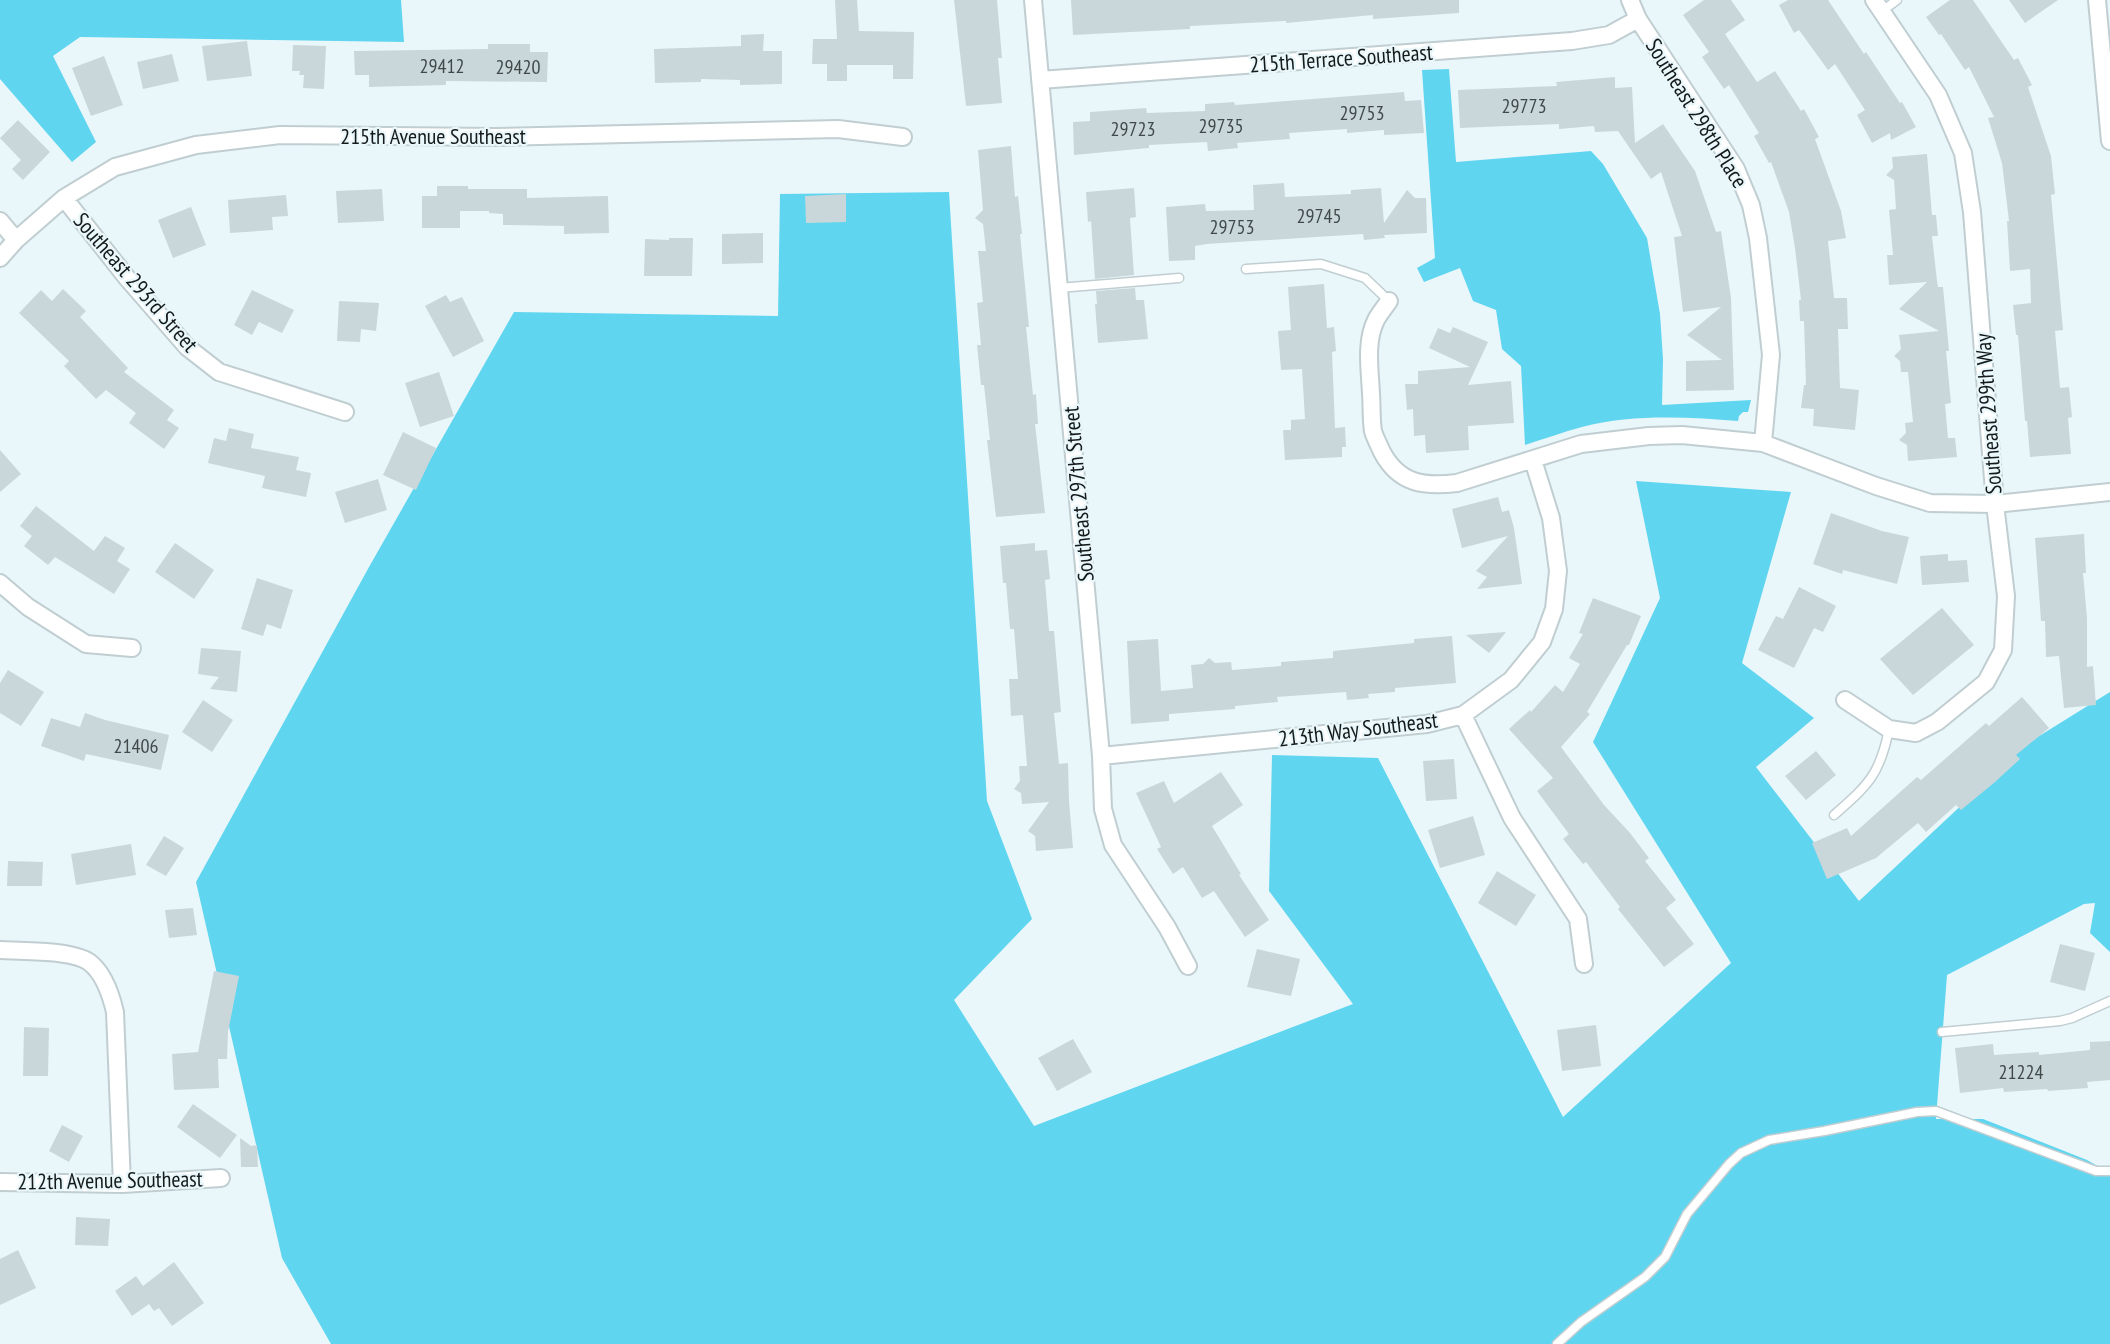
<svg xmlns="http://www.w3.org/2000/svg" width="2110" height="1344" viewBox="0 0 2110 1344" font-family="'PT Sans Narrow',sans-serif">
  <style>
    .green { fill: #60d5ef }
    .building { fill: #c9d7da }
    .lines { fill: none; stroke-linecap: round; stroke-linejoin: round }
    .service-casing { stroke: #c0ced1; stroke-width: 11 }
    .minor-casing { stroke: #c0ced1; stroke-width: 20 }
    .service { stroke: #fff; stroke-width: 8 }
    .minor { stroke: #fff; stroke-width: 16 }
    .labels { text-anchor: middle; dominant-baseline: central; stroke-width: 4.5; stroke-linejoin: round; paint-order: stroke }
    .number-label { font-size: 20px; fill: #41484a }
    .street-label { font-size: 22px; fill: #14191a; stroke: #e9f7fb }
  </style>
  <rect width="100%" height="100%" fill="#e9f7fb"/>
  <path class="green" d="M0,0H401L404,42L80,37L53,56L96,142L72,162L0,79Z
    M1449,69L1456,162L1591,151L1603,164L1647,238L1660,314L1663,359L1662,405L1751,400L1748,412H1743L1739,416L1738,421C1688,417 1631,414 1582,427C1563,432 1544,439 1525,445L1521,366L1502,349L1496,310L1473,301L1460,268L1424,282L1417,268L1435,258L1422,70Z
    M949,192L987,801L1032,919L954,1000L1034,1126L1353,1004L1269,891L1272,755L1378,758L1563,1117L1731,963L1593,742L1660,598L1636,481L1791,492L1742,663L1814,718L1756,767L1859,901L2028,743L2110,692V952L2090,933L2095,903L2084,904L1947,975L1936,1119H1983L2087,1160L2110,1173V1344H331L282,1258L196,882L369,567L514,312L778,316L780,194Z"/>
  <path class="building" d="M835,0H857L859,31L914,32L913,79H893V65H847V81H827V64H812L813,39H837Z
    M954,0H997L1002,58H998L1002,103L966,106Z
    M1071,0H1459V13L1373,19V15L1286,23V21L1190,26V29L1073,35Z
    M1704,0H1731L1745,20L1725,34L1757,82L1775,71L1801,111L1804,109L1819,137L1815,139L1841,211L1846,238L1828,241L1834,298H1847L1848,329H1838L1840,388L1859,390L1855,430L1813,426L1814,409L1801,408L1804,385H1806L1804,321H1800L1799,300H1801L1795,248L1789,212L1771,162L1769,163L1754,136L1759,133L1729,85L1724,89L1702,57L1709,52L1683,15Z
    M1788,0H1828L1864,54L1866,52L1900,103L1902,102L1916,127L1891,140L1890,133L1872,143L1857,115L1865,110L1835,64L1828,70L1799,30L1794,33L1779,5Z
    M1950,0H1973L2014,60L2018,58L2032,85L2028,87L2051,156L2055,194L2051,195L2063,330L2055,331L2060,388L2069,387L2072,417L2068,418L2071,454L2030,457L2027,421H2025L2018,335H2016L2013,305L2031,303L2030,269L2010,271L2007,221H2009L2002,163L1988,118L1994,117L1969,67L1965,70L1941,34L1939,35L1926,17Z
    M2009,0H2058L2025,23Z
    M764,34L763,51H782V84L740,85V80L701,79V82L655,83L654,49L741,46V35Z
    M247,41L252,76L207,81L202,46Z
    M488,44H530V52H548L547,82L446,81V85L369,87V75H355L354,51L488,49Z
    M293,45L326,46L324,89L303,88L304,75H299L300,71H292Z
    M172,54L179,81L143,89L137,62Z
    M104,56L123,105L91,116L72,68Z
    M1615,77V88L1632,87L1635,143L1663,124L1695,171L1716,232L1721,231L1731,298L1734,390L1686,391V361L1722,360L1687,335L1721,307L1683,312L1674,237L1682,236L1661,172L1651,179L1618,131L1595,132L1594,126L1559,129V124L1460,128L1458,90L1557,86L1556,82Z
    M1404,92L1405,101L1421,100L1424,133L1384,135V130L1347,133V129L1289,133L1290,139L1237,143L1238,148L1208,151L1207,142L1149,145V148L1074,155L1073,122L1090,121V112L1146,108L1147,113L1205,111V104L1234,102L1235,105Z
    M18,120L50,152L23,180L12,169L21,160L0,138Z
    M1011,146L1015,197L1018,196L1022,234H1020L1029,327H1026L1033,395L1036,394L1038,424H1035L1045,513L996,517L987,440H990L984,385H981L977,345H981L977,303L983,302L978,251H986L983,224L975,218L983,210L978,150Z
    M1927,154L1932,215H1936L1938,236H1932L1937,281L1938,287H1943L1949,351H1946L1951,403L1945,404L1948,438H1955L1957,457L1908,461L1907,445L1899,440L1906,433L1905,423L1913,422L1908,372H1901L1900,361L1894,356L1901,349L1899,335L1939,331L1899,309L1927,282L1889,285L1887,255H1893L1889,210L1896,209L1894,180L1886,175L1893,168L1892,157Z
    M1284,183L1285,197L1351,194V190L1381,188L1384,223L1407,190L1415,198H1426L1427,233L1384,235L1385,238L1364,240L1363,234L1207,244L1195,246V260L1169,261L1166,207L1205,204L1206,211L1254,210L1253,185Z
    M437,186H468V189H527V198L608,196L609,233L564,234V226L503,225V214L489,213V211H460V228H422V196H437Z
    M1134,188L1136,217L1130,218L1134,275L1095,279L1091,221L1088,222L1086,192Z
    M382,189L384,221L338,223L336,191Z
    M846,194V222L806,223L805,196Z
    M286,195L288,216L272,217L273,230L230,233L228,200Z
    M191,207L206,245L173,258L158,220Z
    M763,233V263L722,264V234Z
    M669,238H693L692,276H644L645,239L669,240Z
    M1324,284L1327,328L1334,327L1336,351L1332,352L1335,428L1345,427L1346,447H1342V457L1285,460L1283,430H1291V420L1305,419L1302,369L1281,370L1278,331L1291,330L1288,287Z
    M1135,288L1136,300H1144L1148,339L1098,343L1095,304H1097L1096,291Z
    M63,289L86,311L80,317L128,368L124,372L174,410L167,420L179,428L164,449L129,423L136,413L106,390L96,399L64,366L69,361L19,313L41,290L52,301Z
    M252,290L294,310L282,333L259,322L252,335L234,325Z
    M446,295L450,302L462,297L484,341L453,357L425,306Z
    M339,301L379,303L376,331L361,329L360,342L337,341Z
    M1453,327L1488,342L1468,385L1511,381L1514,423L1468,426L1469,450L1426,453L1425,435L1414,436L1413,409L1407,410L1405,384H1418V371L1470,367L1429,348L1438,328L1450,333Z
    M439,372L454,416L420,427L405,383Z
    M229,428L254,434L251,448L299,457L296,470L311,473L306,497L262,488L265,476L208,463L214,438L226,441Z
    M403,432L436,448L416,490L383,475Z
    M0,450L21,474L0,492Z
    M378,479L387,510L345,523L335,492Z
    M1498,497L1502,512L1509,510L1514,528L1522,584L1477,589L1487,577L1476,571L1508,536L1462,548L1452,509Z
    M36,506L94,551L105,536L125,548L117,561L130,569L114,594L55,557L48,565L24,546L32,536L20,526Z
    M1831,513L1882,531L1909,537L1897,584L1843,570L1842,574L1813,564Z
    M2084,534L2086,573H2083L2087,618V667L2093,666L2096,705L2064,708L2059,656L2046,657L2045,621H2041L2035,538Z
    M175,543L214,570L194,599L155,572Z
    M1035,543V551L1047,550L1050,579L1045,580L1049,631H1054L1061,712L1054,713L1059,764L1068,763L1069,801L1073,848L1036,851L1035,836L1028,831L1049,802L1022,804L1021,793L1014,789L1020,781L1019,766H1027L1023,715L1011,716L1009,679H1018L1014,629H1010L1006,583H1003L1000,546Z
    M1948,554V561L1967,560L1969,582L1922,585L1920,556Z
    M257,578L293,590L281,629L267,624L263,636L241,629Z
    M1799,587L1836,606L1823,632L1814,628L1794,668L1758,650L1776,616L1783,619Z
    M1593,598L1641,616L1629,645H1627L1587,712L1590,714L1561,747L1604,805L1630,833L1649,858L1645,861L1676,900L1666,908L1694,944L1664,967L1618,909L1620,907L1586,862L1583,864L1563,839L1569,834L1537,791L1553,778L1509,729L1530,710L1531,712L1555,685L1563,692L1580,664L1569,658L1583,634L1579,633Z
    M1942,608L1974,645L1913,695L1880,659Z
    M1506,632L1489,653L1466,635Z
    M1452,636L1456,683L1395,688V692L1368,694L1369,698L1347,700L1346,692L1277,697L1278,702L1235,706V709L1169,714V721L1131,724L1127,641L1158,639L1161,691L1193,688L1191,665L1203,664L1209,658L1215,663L1231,662L1232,670L1281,666V662L1333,658V651L1414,643V639Z
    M201,648L241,651L237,692L210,689L219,677L198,674Z
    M8,670L44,692L21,726L0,713V683Z
    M2022,697L2049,728L2016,755L2020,759L1995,782L1961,810L1956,805L1926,832L1918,823L1876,858L1827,879L1812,843L1847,828L1851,836L1917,777L1921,780L1986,723L1989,726Z
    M203,700L233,720L212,752L182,732Z
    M85,713L105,720L169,735L161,770L86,754L84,761L41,746L51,718L80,727Z
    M1816,751L1836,775L1806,800L1785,776Z
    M1454,759L1457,799L1426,801L1423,761Z
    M1221,772L1243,805L1212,826L1241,874L1239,875L1269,920L1245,937L1214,891L1202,898L1183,867L1173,874L1157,849L1161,847L1136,793L1164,781L1174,803Z
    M1473,816L1485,855L1440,868L1428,830Z
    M164,836L184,848L166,876L146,865Z
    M131,844L136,875L76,885L71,854Z
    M8,861L43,862L42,886H7Z
    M1497,871L1536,895L1516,926L1478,903Z
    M193,908L197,935L169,938L165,910Z
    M2060,944L2095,953L2085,991L2050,982Z
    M1257,949L1300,959L1291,996L1247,987Z
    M214,971L239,976L228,1032L227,1059H218L219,1088L174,1090L172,1054L198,1052Z
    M1596,1025L1601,1066L1562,1071L1557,1030Z
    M24,1027L49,1028L48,1076H23Z
    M1073,1039L1092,1072L1057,1091L1038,1058Z
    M2110,1041V1080L2087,1082L2088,1088L2048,1091L2047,1089L2004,1092L2003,1088L1960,1093L1955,1048L1993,1044L1994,1055L2039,1052V1055L2090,1050V1042Z
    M193,1104L237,1135L220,1158L177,1127Z
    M62,1125L83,1136L69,1162L49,1151Z
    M240,1138L251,1146L257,1145L258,1167H241Z
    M76,1217L110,1219L108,1246L75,1245Z
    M18,1250L36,1288L0,1305V1259Z
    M174,1262L204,1303L172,1326L159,1308L154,1311L149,1304L132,1316L115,1291L136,1276L143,1286Z"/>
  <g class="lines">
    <g class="service-casing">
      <path id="service" d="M1882,11L1897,0
        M1246,269L1321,264L1365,278L1389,301
        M1059,288L1179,278
        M1834,815C1868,785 1880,775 1889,729
        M1942,1032L2060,1021L2072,1018L2110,1001
        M1557,1344L1581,1322L1645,1277L1665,1257L1687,1214L1729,1164L1741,1153L1769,1140L1824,1131L1917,1112L1936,1111L2096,1171H2110"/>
    </g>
    <g class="minor-casing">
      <path id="minor" d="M1033,0L1101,756L1103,809L1113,845L1167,927L1188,966
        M1630,0L1638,19L1736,169L1751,205L1758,238L1771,355L1763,443
        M2097,0L2110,141
        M1040,80L1572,41L1609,35L1638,19
        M64,198L127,278L187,347L219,372L345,412
        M0,221L16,240
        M0,258L16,240L64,198L115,167L196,145L280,135L496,137L838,129L903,137
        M1389,301C1385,307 1379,314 1376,320C1365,342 1370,370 1371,394C1372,405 1371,419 1373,431C1375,438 1379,445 1382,452C1399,484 1424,487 1457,483L1581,444L1649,436L1682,435L1763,443L1876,486L1930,503L1995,504L2110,492
        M0,583L28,607L86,644L132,648
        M1845,700L1889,729L1916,733L1937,722L1986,682L2003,650L2006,596L1995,504L1972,212L1963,153L1938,95L1874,0
        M1463,715L1512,818L1578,919L1584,964
        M1101,756L1427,724L1463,715L1511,680L1542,642L1554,609L1558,571L1551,518L1533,460
        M0,950C22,951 71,950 89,962C104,973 111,995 115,1012L122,1184
        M0,1182L122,1184L221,1178"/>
    </g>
    <use href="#service" class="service"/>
    <use href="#minor" class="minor"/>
  </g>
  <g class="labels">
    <g class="number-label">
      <text x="442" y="66">29412</text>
      <text x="518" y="67">29420</text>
      <text x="1524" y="106">29773</text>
      <text x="1362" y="113">29753</text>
      <text x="1221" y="126">29735</text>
      <text x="1133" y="129">29723</text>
      <text x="1319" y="216">29745</text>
      <text x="1232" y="227">29753</text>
      <text x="136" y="746">21406</text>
      <text x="2021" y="1072">21224</text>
    </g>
    <g class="street-label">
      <text transform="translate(1341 58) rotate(-4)">215th Terrace Southeast</text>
      <text transform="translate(1697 113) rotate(58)">Southeast 298th Place</text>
      <text x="433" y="136">215th Avenue Southeast</text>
      <text transform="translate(136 282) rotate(49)">Southeast 293rd Street</text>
      <text transform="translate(1988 414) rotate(-94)">Southeast 299th Way</text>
      <text transform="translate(1078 494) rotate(-95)">Southeast 297th Street</text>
      <text transform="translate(1358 729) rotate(-7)">213th Way Southeast</text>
      <text transform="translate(110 1180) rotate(-1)">212th Avenue Southeast</text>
    </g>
  </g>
</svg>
